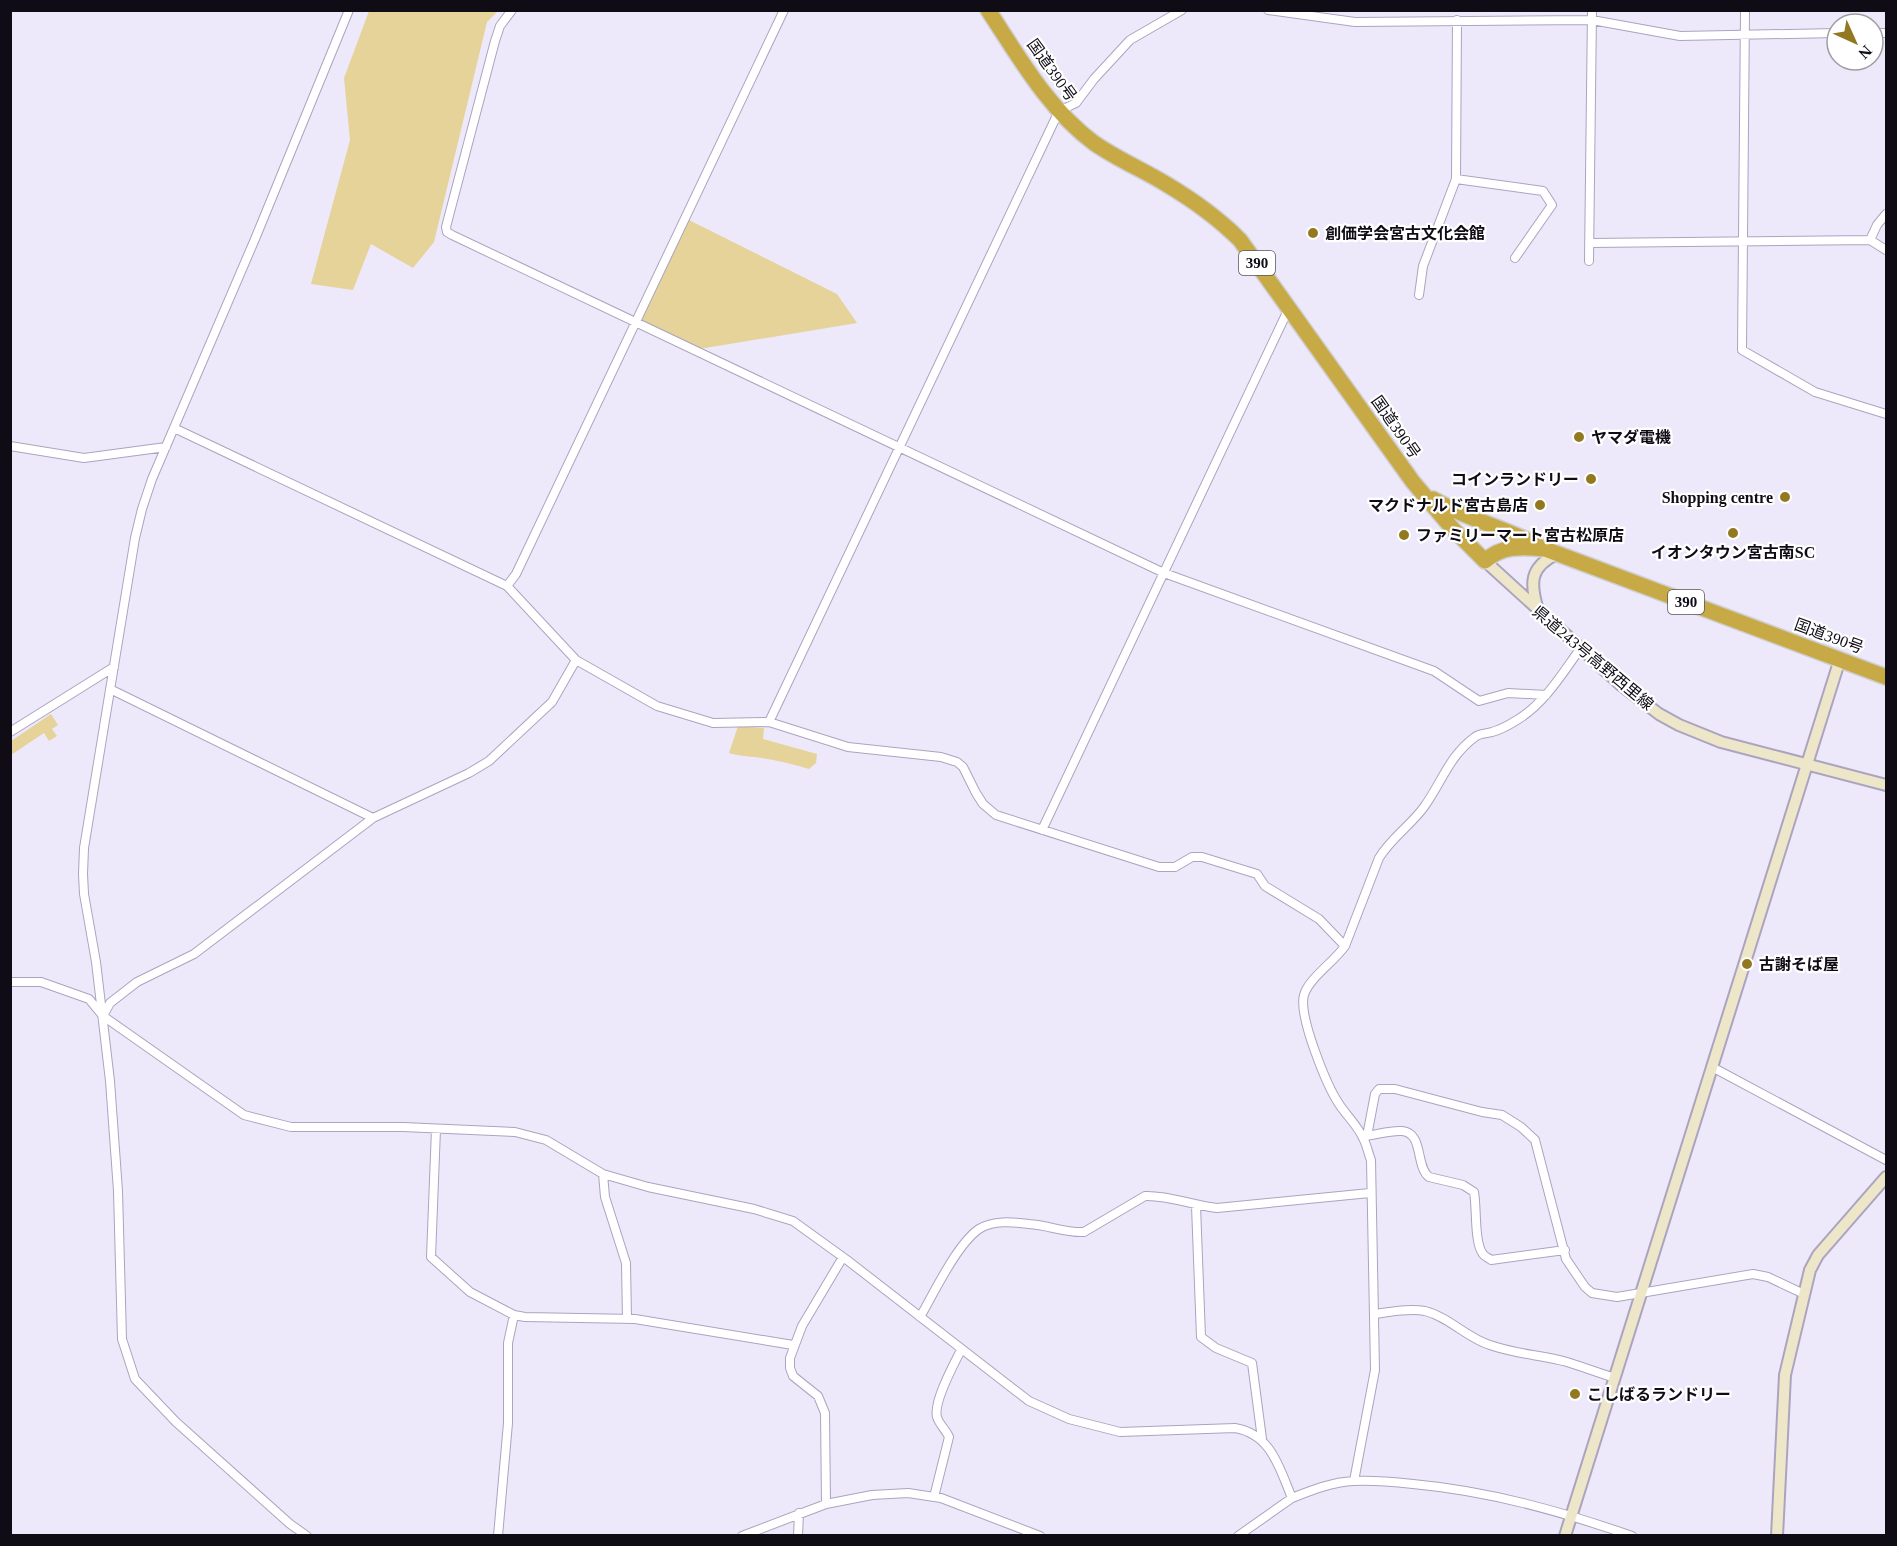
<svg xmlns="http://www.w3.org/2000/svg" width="1897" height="1546" viewBox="0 0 1897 1546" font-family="'Times New Roman','Noto Sans JP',serif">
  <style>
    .green { fill: #e5d39a }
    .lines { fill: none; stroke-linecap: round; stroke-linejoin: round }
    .street-casing { stroke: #aba4bf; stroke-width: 10 }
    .secondary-casing { stroke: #aba4bf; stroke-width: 14 }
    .highway-casing { stroke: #cfced0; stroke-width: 18 }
    .street { stroke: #fff; stroke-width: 8 }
    .secondary { stroke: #eee6c8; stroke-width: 10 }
    .highway { stroke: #c7aa46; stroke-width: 15 }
    .poi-dot { fill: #92791f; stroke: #fff; stroke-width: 2 }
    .labels { text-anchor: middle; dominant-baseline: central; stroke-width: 4.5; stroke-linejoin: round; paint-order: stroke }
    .shield { fill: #fff; stroke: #57555c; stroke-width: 1.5 }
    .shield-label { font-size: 15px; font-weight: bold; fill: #0f0c16 }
    .street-label { font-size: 16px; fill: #0f0c16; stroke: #fff }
    .poi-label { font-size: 16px; font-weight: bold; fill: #0f0c16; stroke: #fff; text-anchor: start }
  </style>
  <rect width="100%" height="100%" fill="#ede9fa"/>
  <path class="green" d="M369,11H498L487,22L434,242L413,268L371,244L353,290L311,284L350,140L344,78Z
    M689,220L837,294L857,323L699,349L639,321Z
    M51,714L58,725L52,729L57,736L49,741L44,733L11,755V741Z
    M738,726L764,728L763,739L817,754L816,763L809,769C795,765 781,761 767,759C754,756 742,757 729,753Z"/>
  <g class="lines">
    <g class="street-casing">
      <path id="street" d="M512,10L500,26L495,41L446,227L447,232L452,235L1164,573L1434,671L1479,701L1508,693L1546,695
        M1268,10L1355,22L1592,20L1680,36L1837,33
        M1745,10L1742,350L1815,392L1886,414
        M1457,20L1456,179L1543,191L1552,205L1515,258
        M1873,33H1886
        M1870,240L1886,250
        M1589,243L1870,240L1877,225L1886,214
        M1589,261L1592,10
        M1419,295L1423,266L1456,179
        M174,428L507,586L576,660L657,706L713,723L769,722L848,747L941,757L957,762L963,767L976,793L983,804L996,815L1159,867H1175L1192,857H1202L1257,874L1265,886L1319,919L1345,946
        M10,446L84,458L166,447
        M507,586L516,574L784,10
        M110,689L373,818
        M769,722L1059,111L1076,103L1094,79L1130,40L1182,10
        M10,732L114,667
        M1042,830L1289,308
        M10,982H41L89,999L103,1016L244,1115L291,1127H403L515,1132L546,1140L603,1174L648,1187L754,1209L793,1221L847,1260L1016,1391L1029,1401L1069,1419L1120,1432L1235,1428C1271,1434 1279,1467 1292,1498L1238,1536
        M103,1016L110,1003L137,982L194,954L373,818L469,773L489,761L552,702L576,660
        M1712,1067L1886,1160
        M436,1129L431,1257L470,1292L514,1315L525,1317L635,1319L793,1345
        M1364,1136C1376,1135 1390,1130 1402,1131C1424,1133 1415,1166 1429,1177L1463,1185L1474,1192C1477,1208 1474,1243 1483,1254C1485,1257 1489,1258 1491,1260L1565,1250
        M1367,1136L1375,1094L1379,1089H1395L1482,1112L1502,1115L1521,1127L1535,1140L1566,1259L1585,1287L1592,1293L1617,1297L1753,1274L1768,1277L1804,1294
        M603,1174L605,1197L626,1263L627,1319
        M1196,1206L1201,1337L1216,1348L1252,1363L1262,1439
        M1374,1314C1391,1312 1409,1308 1425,1311C1449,1317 1467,1338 1490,1345C1515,1354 1541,1355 1567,1362C1583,1367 1599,1373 1615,1378
        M920,1317C934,1293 957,1244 979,1229C993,1220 1013,1222 1029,1224C1048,1225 1065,1233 1084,1232L1145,1196C1167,1195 1193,1205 1217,1208L1370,1193
        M1354,1481L1375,1370L1371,1160C1368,1153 1367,1145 1363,1138C1358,1126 1346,1115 1339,1104C1327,1086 1298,1016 1304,995C1309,978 1334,962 1345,946L1379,858C1391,838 1411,825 1424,807C1442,782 1449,756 1475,737C1480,733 1486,734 1492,732C1500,730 1509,725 1517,720C1544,704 1562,674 1580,649
        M934,1497L949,1437C946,1430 939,1424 937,1417C933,1402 954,1364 961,1350
        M1292,1498C1312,1490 1332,1482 1354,1481C1373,1480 1394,1482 1413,1484C1489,1491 1560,1511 1632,1536
        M826,1504L825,1413L818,1396L793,1376L790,1368V1358L802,1326L843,1257
        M307,1536L290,1524L176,1422L135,1379L122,1339L118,1191L110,1081L96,962L84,894L83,874L84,848L135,538L142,509L152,479L255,239L349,10
        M498,1536L508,1423V1343L514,1315
        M742,1536L826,1504L872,1495L908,1493L941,1498L1040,1536
        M798,1536L799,1513"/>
    </g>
    <g class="secondary-casing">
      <path id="secondary" d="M1485,561L1621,685L1659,714L1679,725L1721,742L1886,785
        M1538,610C1530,584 1529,567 1557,554
        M1565,1536L1840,659
        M1777,1536L1785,1375L1810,1270L1818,1255L1886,1177"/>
    </g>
    <g class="highway-casing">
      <path id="highway" d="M988,10C1019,57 1048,109 1094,143C1117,159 1143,170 1166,184C1193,200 1218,218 1240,240L1413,482L1452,528L1485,561C1502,545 1522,547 1545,549L1886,677
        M1433,499C1466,519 1503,527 1537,545"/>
    </g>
    <use href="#street" class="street"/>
    <use href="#secondary" class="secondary"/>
    <use href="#highway" class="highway"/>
  </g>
  <g class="poi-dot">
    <circle cx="1313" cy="233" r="6"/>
    <circle cx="1579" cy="437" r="6"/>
    <circle cx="1591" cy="479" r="6"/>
    <circle cx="1785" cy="497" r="6"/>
    <circle cx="1540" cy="505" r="6"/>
    <circle cx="1733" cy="533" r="6"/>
    <circle cx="1404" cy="535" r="6"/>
    <circle cx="1747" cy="964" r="6"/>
    <circle cx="1575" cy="1394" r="6"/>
  </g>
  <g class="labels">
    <g class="shield">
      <rect x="1239" y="251" width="36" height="24" rx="4.5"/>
      <rect x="1668" y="590" width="36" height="24" rx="4.5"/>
    </g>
    <g class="shield-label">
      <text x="1257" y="263">390</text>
      <text x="1686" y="602">390</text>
    </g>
    <g class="street-label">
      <text transform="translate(1052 70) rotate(54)">国道390号</text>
      <text transform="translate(1396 427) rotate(55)">国道390号</text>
      <text transform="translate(1829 636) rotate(20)">国道390号</text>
      <text transform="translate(1593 658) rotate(40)">県道243号高野西里線</text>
    </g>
    <g class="poi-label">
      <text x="1325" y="233">創価学会宮古文化会館</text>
      <text x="1591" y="437">ヤマダ電機</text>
      <text x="1579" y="479" text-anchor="end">コインランドリー</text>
      <text x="1773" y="497" text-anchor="end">Shopping centre</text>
      <text x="1528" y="505" text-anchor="end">マクドナルド宮古島店</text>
      <text x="1416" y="535">ファミリーマート宮古松原店</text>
      <text x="1733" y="552" text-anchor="middle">イオンタウン宮古南SC</text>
      <text x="1759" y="964">古謝そば屋</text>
      <text x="1587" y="1394">こしばるランドリー</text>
    </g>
  </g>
  <rect width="1897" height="1546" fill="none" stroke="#0f0c16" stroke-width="24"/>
  <g transform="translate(1855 42) rotate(135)"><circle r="28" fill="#ffffff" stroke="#9f9ea2" stroke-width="1.5"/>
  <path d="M0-4.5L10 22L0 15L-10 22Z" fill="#92791f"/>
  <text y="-9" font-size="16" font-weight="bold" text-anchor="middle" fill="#0f0c16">N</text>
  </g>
</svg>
